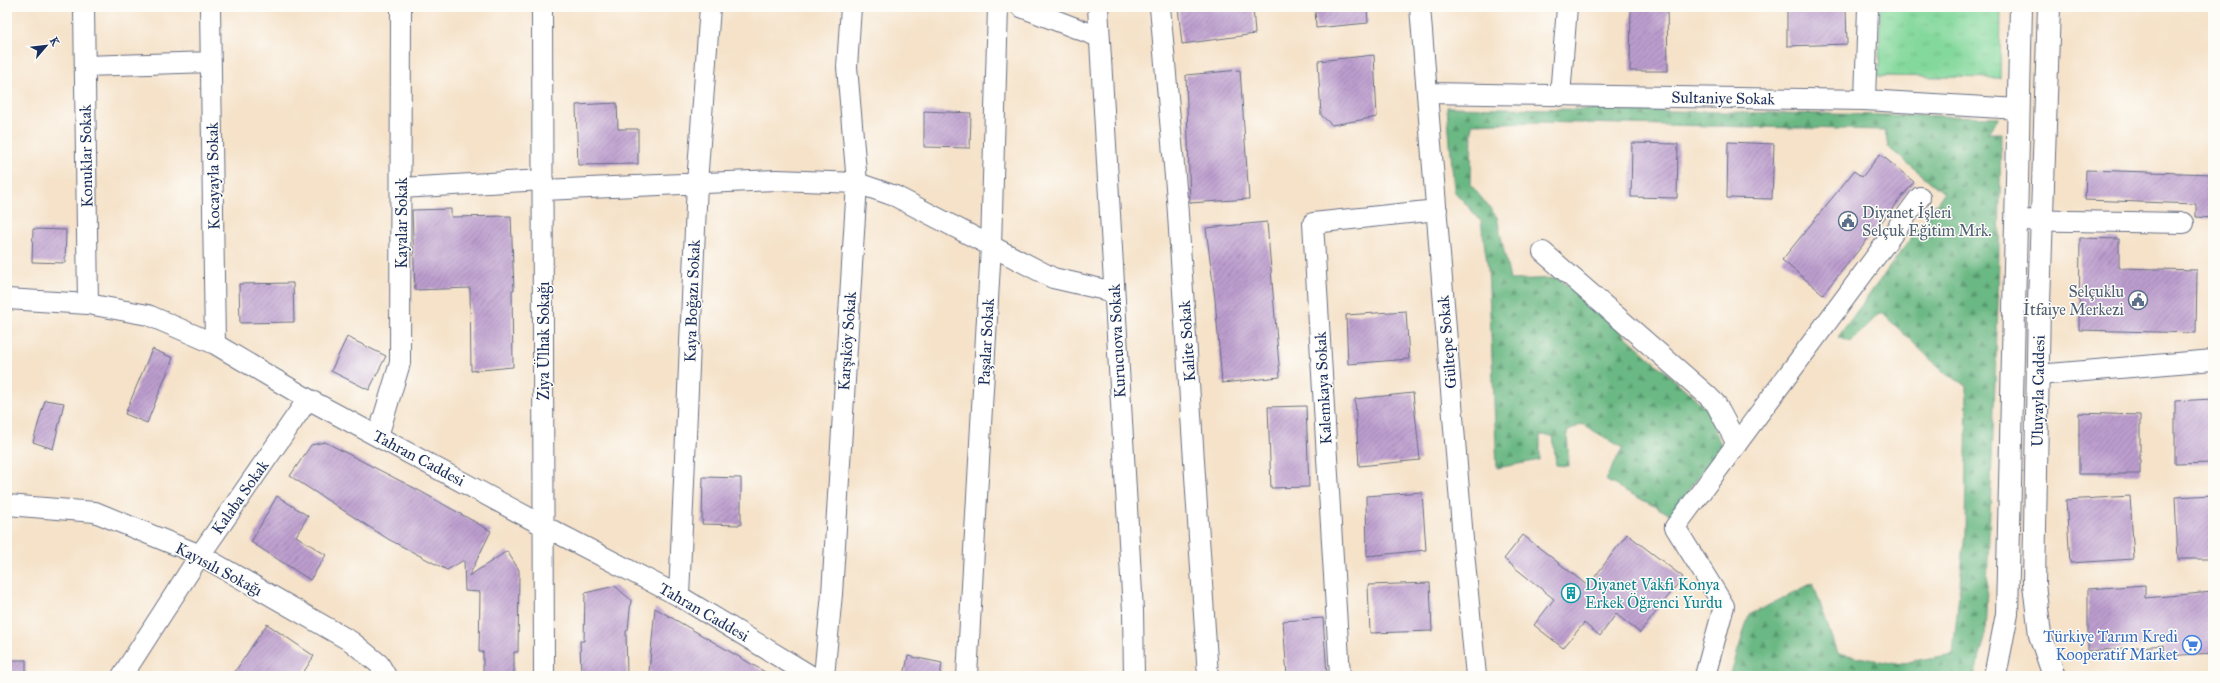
<svg xmlns="http://www.w3.org/2000/svg" width="2220" height="683" viewBox="0 0 2220 683" font-family="'IM FELL Great Primer',serif">
  <style>
    .grass { fill: url(#grass-tufts); stroke: #4f847c }
    .forest { fill: url(#forest-firs); stroke: #427470 }
    .building { fill: url(#building-hatch) }
    .lines { fill: none; stroke-linecap: round; stroke-linejoin: round }
    .minor-casing { stroke: #676e83; stroke-width: 22 }
    .major-casing { stroke: #676e83; stroke-width: 24 }
    .minor { stroke: #fff; stroke-width: 20 }
    .major { stroke: #fff; stroke-width: 22 }
    .labels { text-anchor: middle; dominant-baseline: central; stroke-width: 3; stroke-linejoin: round; paint-order: stroke }
    .street-label { font-size: 16px; fill: #1b2f5e; stroke: #fdfcf7 }
    .service-label { font-size: 16px; fill: #4e5e75; stroke: #fdfcf7; text-anchor: start }
    .culture-label { font-size: 16px; fill: #0d838f; stroke: #fdfcf7; text-anchor: start }
    .shop-label { font-size: 16px; fill: #366cbe; stroke: #fdfcf7; text-anchor: end }
  </style>
  <defs>
    <pattern id="grass-tufts" width="24" height="20" patternUnits="userSpaceOnUse"><rect width="24" height="20" fill="#83d89b"/><path d="M3 7l-1-3M5 7V3M7 7l1-3M15 17l-1-3M17 17v-4M19 17l1-3" fill="none" stroke="#71ba88"/></pattern>
    <pattern id="forest-firs" width="22" height="20" patternUnits="userSpaceOnUse"><rect width="22" height="20" fill="#6ab883"/><path d="M5 1l3.5 6h-7zM16 11l3.5 6h-7z" fill="#56966e"/></pattern>
    <pattern id="building-hatch" width="6" height="6" patternUnits="userSpaceOnUse"><rect width="6" height="6" fill="#bc9dcd"/><path d="M-1 1l2-2M0 6l6-6M5 7l2-2" fill="none" stroke="#9880aa"/></pattern>
  </defs>
  <rect width="100%" height="100%" fill="#fdfcf7"/>
  <filter id="ink" filterUnits="userSpaceOnUse"><feTurbulence type="fractalNoise" baseFrequency=".025" numOctaves="2"/><feDisplacementMap in="SourceGraphic" scale="8" xChannelSelector="R" yChannelSelector="G"/><feConvolveMatrix kernelMatrix="1 2 1 2 8 2 1 2 1" color-interpolation-filters="sRGB"/></filter>
  <filter id="wash" filterUnits="userSpaceOnUse"><feTurbulence type="fractalNoise" baseFrequency=".012" numOctaves="4" result="noise"/><feDisplacementMap in="SourceGraphic" scale="16" xChannelSelector="R" yChannelSelector="G"/><feGaussianBlur stdDeviation="0.9" result="paint"/><feColorMatrix in="noise" values="0 0 0 0 0 0 0 0 0 0 0 0 0 0 0 0 0 1.4 0 .05"/><feComposite in="paint" operator="in"/></filter>
  <g filter="url(#wash)">
    <rect width="100%" height="100%" fill="#f5e2c9"/>
    <path class="grass" d="M1880,7H2001L2000,78L1879,76Z"/>
    <path class="forest" d="M1447,107L2000,117L1987,133H2001L1998,305L1985,638L1974,676H1730L1749,615L1813,583L1837,653L1896,664L1953,654L1965,533L1967,385L1947,375L1881,312L1851,342L1838,337L1944,193L1888,147L1885,130L1534,122L1472,124L1471,185L1497,217L1510,280L1558,278L1611,323L1706,408L1721,445L1671,515L1605,480L1623,448L1582,424L1567,432L1569,466L1556,465L1553,436L1540,435V460L1497,468L1488,269L1481,221L1454,191Z"/>
    <g id="blocks">
      <path class="building" d="M1178,7H1253L1255,34L1182,44Z
        M1315,7H1367L1368,23L1316,28Z
        M1631,7H1667L1668,71H1630Z
        M1787,7H1846L1847,44L1787,46Z
        M1374,55L1377,117L1332,125L1321,115L1318,61Z
        M1240,70L1249,199L1190,203L1186,75Z
        M617,103L618,129H638V164L578,165L576,105Z
        M924,111L971,113L970,148L924,147Z
        M1728,142L1774,144L1772,199L1727,198Z
        M1632,143L1678,144L1677,198L1631,197Z
        M1880,154L1914,182L1823,294L1782,260L1854,171L1862,177Z
        M2086,170L2213,174V218L2196,217V204L2085,200Z
        M451,209V217L511,216L514,290H512L513,367L471,371L470,288L415,290L412,210Z
        M1267,222L1280,377L1222,383L1215,299L1206,228Z
        M33,229L66,230L65,263L32,262Z
        M2080,238L2119,239V268L2197,270L2196,333L2079,330Z
        M293,283L294,322L240,323L239,284Z
        M1406,311L1409,359L1348,364L1346,315Z
        M347,337L386,356L369,390L331,371Z
        M152,349L173,358L147,423L125,414Z
        M1413,393L1420,460L1359,466L1355,399Z
        M2213,399V463L2175,464V401Z
        M45,400L64,403L53,449L33,442Z
        M1306,406L1309,487L1271,488L1268,407Z
        M2079,413L2140,415V474H2079Z
        M325,442L418,490L491,531L469,576L507,551L519,570L518,652H514V676H483V652H479L480,592L465,591L464,560L447,570L388,539L290,476L311,445Z
        M703,477L741,478V525L702,524Z
        M1422,492L1426,550L1367,556L1366,496Z
        M2213,495V559H2178L2175,497Z
        M277,496L308,516L296,536L326,555L310,580L251,542Z
        M2130,496L2134,559L2070,563L2066,500Z
        M1627,534L1683,577L1640,633L1616,614L1600,636L1584,623L1563,648L1534,625L1554,599L1504,559L1523,535L1588,586Z
        M1430,583L1432,631L1370,633L1368,585Z
        M2145,585V598L2213,592V653L2165,656L2164,645L2088,651V589Z
        M615,586L631,600L628,630L626,631L627,676H581L580,641H584L585,593Z
        M655,608L772,676H656L649,672Z
        M1323,618L1327,674L1287,676L1283,621Z
        M267,624L314,656L301,676H232Z
        M908,656L942,663L940,676H904Z
        M7,660H26V676H7Z"/>
    </g>
  </g>
  <g filter="url(#ink)">
    <use href="#blocks" fill-opacity="0" stroke="#676e83" stroke-width="1"/>
    <g class="lines">
      <g class="minor-casing">
        <path id="minor" d="M84,7L88,304
          M210,7L215,344
          M542,7L544,676
          M1021,7L1099,37
          M1098,7L1133,611L1134,676
          M1160,7L1177,199L1208,676
          M1420,7L1464,552L1476,676
          M85,66L211,62
          M1427,93L1865,100L2019,109
          M1560,96L1567,7
          M1865,100L1868,7
          M401,188L543,180
          M543,190L777,180L857,183L895,196L1053,278L1114,292
          M2017,220L2184,223
          M1543,252L1707,395L1716,404L1737,444
          M7,299L88,304L148,315L215,344L308,399L544,526L679,596L811,676
          M2038,375L2213,360
          M378,436L400,363L401,7
          M7,505L95,512L200,555L352,642L379,664L386,676
          M679,596L697,183L710,7
          M122,676L200,555L308,399
          M824,676L832,594L857,183L847,67L851,7
          M967,676L991,246L998,7
          M1340,676L1313,223L1437,210
          M1705,676L1724,606L1675,527L1920,197"/>
      </g>
      <g class="major-casing">
        <path id="major" d="M2049,7L2039,303L2034,584L2040,635L2054,676
          M1995,676L2007,614L2021,7"/>
      </g>
      <use href="#minor" class="minor"/>
      <use href="#major" class="major"/>
    </g>
  </g>
  <defs>
    <g id="civic-ring" transform="scale(1)"><circle r="9.5" fill="#fdfcf7" stroke="#5c6f8a" stroke-width="1.5"/><path d="M-.6-6.5H3V-4.5H.6V-3L4-1V1h2V6H-6V1h2V-1L-.6-3ZM-1.2 2.5V6h2.4V2.5Z" fill="#5c6f8a"/></g>
    <g id="building-ring" transform="scale(1)"><circle r="9.5" fill="#fdfcf7" stroke="#0f9aa8" stroke-width="1.5"/><path d="M-4-6H4V6H1V3H-1V6H-4ZM-2.5-4.3h1.7v1.8h-1.7ZM.8-4.3h1.7v1.8H.8ZM-2.5-1h1.7V.8h-1.7ZM.8-1h1.7V.8H.8Z" fill="#0f9aa8"/></g>
    <g id="supermarket-ring" transform="scale(1)"><circle r="9.5" fill="#fdfcf7" stroke="#3f7fe0" stroke-width="1.5"/><path d="M-6-5.5h2.5l.6 2H6L4.5 2H-2.5L-4.4-4H-6ZM-1.5 3.2a1.3 1.3 0 1 0 .1 0ZM3 3.2a1.3 1.3 0 1 0 .1 0Z" fill="#3f7fe0"/></g>
  </defs>
  <g fill-rule="evenodd">
    <use href="#civic-ring" x="1848" y="221"/>
    <use href="#civic-ring" x="2138" y="300"/>
    <use href="#building-ring" x="1571" y="593"/>
    <use href="#supermarket-ring" x="2192" y="645"/>
  </g>
  <g class="labels">
    <g class="street-label">
      <text transform="translate(1723 98) rotate(1)">Sultaniye Sokak</text>
      <text transform="translate(86 156) rotate(-91)">Konuklar Sokak</text>
      <text transform="translate(213 176) rotate(-91)">Kocayayla Sokak</text>
      <text transform="translate(401 223) rotate(-90)">Kayalar Sokak</text>
      <text transform="translate(692 301) rotate(-88)">Kaya Boğazı Sokak</text>
      <text transform="translate(543 341) rotate(-90)">Ziya Ülhak Sokağı</text>
      <text transform="translate(847 341) rotate(-86)">Karşıköy Sokak</text>
      <text transform="translate(1117 341) rotate(-93)">Kurucuova Sokak</text>
      <text transform="translate(1187 341) rotate(-94)">Kalite Sokak</text>
      <text transform="translate(986 342) rotate(-87)">Paşalar Sokak</text>
      <text transform="translate(1447 342) rotate(-95)">Gültepe Sokak</text>
      <text transform="translate(1323 388) rotate(-93)">Kalemkaya Sokak</text>
      <text transform="translate(2038 391) rotate(-89)">Uluyayla Caddesi</text>
      <text transform="translate(419 458) rotate(28)">Tahran Caddesi</text>
      <text transform="translate(240 497) rotate(-55)">Kalaba Sokak</text>
      <text transform="translate(219 569) rotate(28)">Kayısılı Sokağı</text>
      <text transform="translate(704 612) rotate(30)">Tahran Caddesi</text>
    </g>
    <g class="service-label">
      <text x="1862" y="212">Diyanet İşleri<tspan x="1862" dy="18">Selçuk Eğitim Mrk.</tspan></text>
      <text x="2124" y="291" text-anchor="end">Selçuklu<tspan x="2124" dy="18">İtfaiye Merkezi</tspan></text>
    </g>
    <g class="culture-label">
      <text x="1585" y="584">Diyanet Vakfı Konya<tspan x="1585" dy="18">Erkek Öğrenci Yurdu</tspan></text>
    </g>
    <g class="shop-label">
      <text x="2178" y="636">Türkiye Tarım Kredi<tspan x="2178" dy="18">Kooperatif Market</tspan></text>
    </g>
  </g>
  <rect width="2220" height="683" fill="none" stroke="#fdfcf7" stroke-width="24"/>
  <g transform="translate(46 46) rotate(62)" stroke="#fdfcf7" stroke-width="3" paint-order="stroke">
  <path d="M0-3L7 15L0 10L-7 15Z" fill="#1b2f5e"/>
  <text y="-6" font-size="11" font-weight="bold" text-anchor="middle" fill="#1b2f5e">K</text>
  </g>
</svg>
